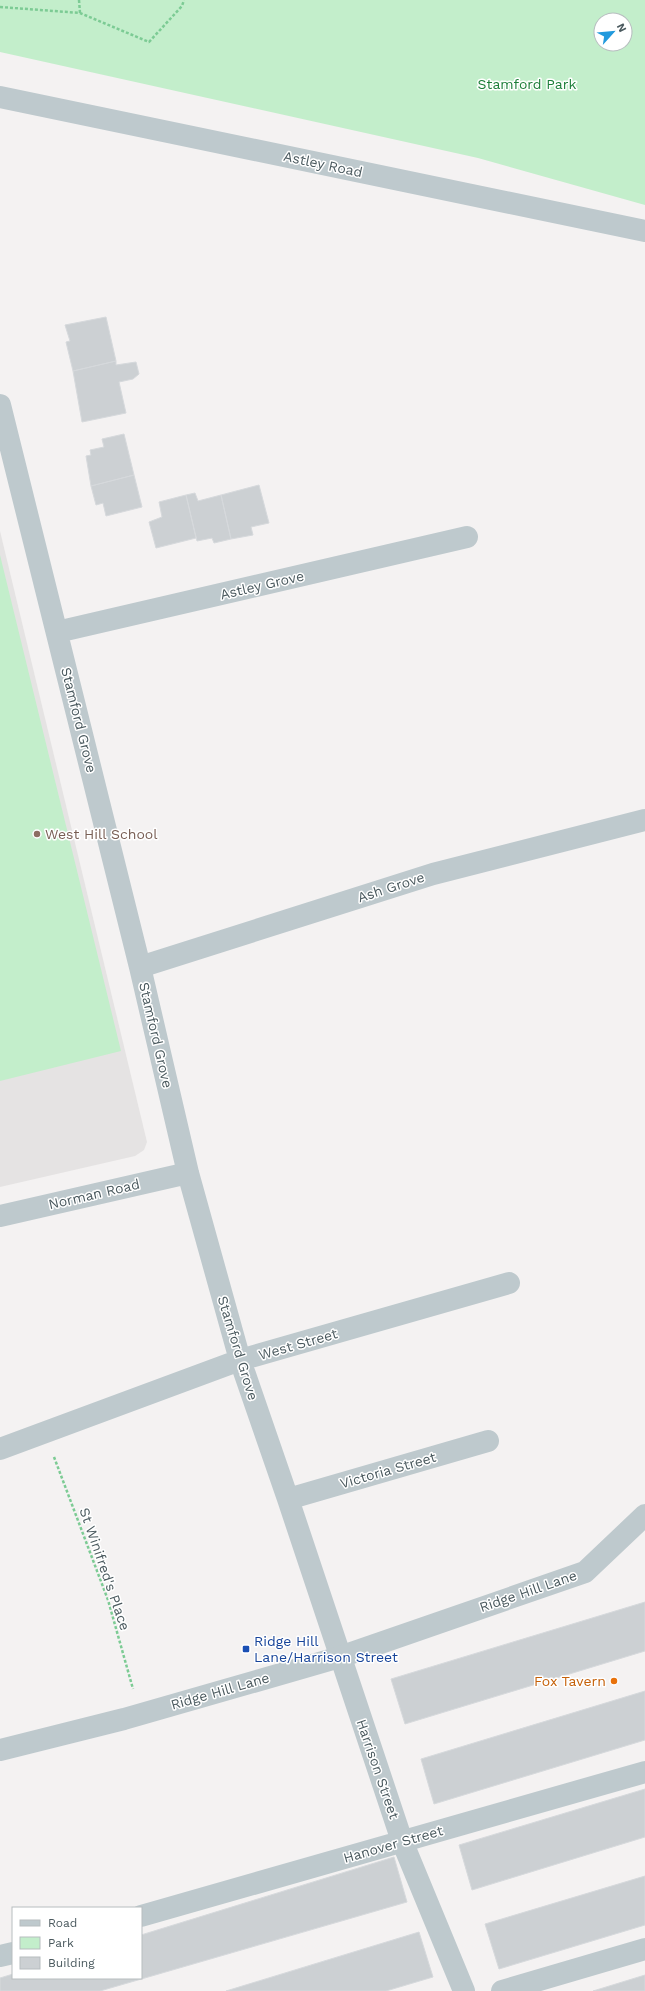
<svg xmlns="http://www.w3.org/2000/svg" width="645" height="1991" viewBox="0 0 645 1991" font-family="'Work Sans',sans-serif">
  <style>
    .education { fill: #e5e3e3 }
    .green { fill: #c3eecb; fill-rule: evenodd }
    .building { fill: #ccd0d3; stroke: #d6d9dc }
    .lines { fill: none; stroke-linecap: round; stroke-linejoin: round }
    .path { stroke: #7ccb94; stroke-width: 2.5; stroke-dasharray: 3 2; stroke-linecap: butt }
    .minor { stroke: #bec9cd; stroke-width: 22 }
    .tertiary { stroke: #bec9cd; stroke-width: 22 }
    .education-dot { fill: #8d6e63; stroke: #fff; stroke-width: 1.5 }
    .transit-dot { fill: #1a4fb4; stroke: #fff; stroke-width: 1.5 }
    .food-dot { fill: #e8710a; stroke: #fff; stroke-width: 1.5 }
    .labels { text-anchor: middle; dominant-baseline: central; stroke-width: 3; stroke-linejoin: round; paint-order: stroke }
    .park-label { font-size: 14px; fill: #1c7e39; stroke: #fff }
    .street-label { font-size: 14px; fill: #4a595e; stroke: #fff }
    .education-label { font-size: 14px; fill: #785e54; stroke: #fff; text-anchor: start }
    .transit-label { font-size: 14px; fill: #164399; stroke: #fff; text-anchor: start }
    .food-label { font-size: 14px; fill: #c56008; stroke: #fff; text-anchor: end }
  </style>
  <rect width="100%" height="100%" fill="#f4f2f2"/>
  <path class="education" d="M0,531L147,1142L144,1150L135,1156L0,1187Z"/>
  <path class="green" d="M0,0H645V205L478,158L0,52ZM601,20H625V44H601Z
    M0,555L121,1051L0,1081Z"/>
  <path class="building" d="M106,317L116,361L73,371L66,342L70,341L65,325Z
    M116,361V365L136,362L139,374L133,379L119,382L126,413L82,422L73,371Z
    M124,434L134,475L91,486L86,456L91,455L90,450L104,447L102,439Z
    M134,475L142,507L106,516L103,503L96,505L91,486Z
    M259,485L269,523L251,527L253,535L231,539L221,495Z
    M195,493L198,501L221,495L231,539L214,543L212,538L197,541L186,495Z
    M186,495L196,538L156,548L149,522L162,517L159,502Z
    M645,1602V1651L405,1724L391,1679Z
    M645,1691V1740L434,1804L421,1759Z
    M645,1789V1837L472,1890L459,1845Z
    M394,1857L407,1902L100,1991H0V1978L13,1974V1978H141V1935Z
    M645,1876V1925L499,1969L485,1924Z
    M419,1932L433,1977L386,1991H226Z
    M645,1975V1991H593Z"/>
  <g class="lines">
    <path class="path" d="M79,0L80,13
      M0,7L80,13L149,42L182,6L184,0
      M54,1457L108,1600L133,1689"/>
    <path class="minor" d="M0,97L645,231
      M0,405L140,967L188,1173L240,1360L288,1499L402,1841L464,1991
      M57,632L467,537
      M140,967L433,874L645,820
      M0,1216L188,1173
      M0,1449L240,1360L509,1283
      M288,1499L488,1441
      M141,1916L645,1772
      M0,1956L13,1953
      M502,1991L645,1949"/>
    <path class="tertiary" d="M0,1750L124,1719L340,1657L585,1572L645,1515"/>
  </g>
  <circle class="education-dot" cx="37" cy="834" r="4"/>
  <rect class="transit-dot" x="242" y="1645" width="8" height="8" rx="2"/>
  <circle class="food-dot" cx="614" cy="1681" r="4"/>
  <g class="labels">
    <g class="park-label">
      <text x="527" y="84">Stamford Park</text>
    </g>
    <g class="street-label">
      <text transform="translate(323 164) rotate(12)">Astley Road</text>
      <text transform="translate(262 585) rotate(-13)">Astley Grove</text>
      <text transform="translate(79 720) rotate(76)">Stamford Grove</text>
      <text transform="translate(391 887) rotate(-18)">Ash Grove</text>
      <text transform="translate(156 1035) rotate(77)">Stamford Grove</text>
      <text transform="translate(94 1194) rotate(-13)">Norman Road</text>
      <text transform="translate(298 1344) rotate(-16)">West Street</text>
      <text transform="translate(238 1348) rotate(73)">Stamford Grove</text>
      <text transform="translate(388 1470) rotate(-16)">Victoria Street</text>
      <text transform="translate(105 1569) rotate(71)">St Winifred's Place</text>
      <text transform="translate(528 1591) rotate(-19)">Ridge Hill Lane</text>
      <text transform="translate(220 1691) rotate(-16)">Ridge Hill Lane</text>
      <text transform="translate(378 1769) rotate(71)">Harrison Street</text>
      <text transform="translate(393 1844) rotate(-16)">Hanover Street</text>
    </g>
    <g class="education-label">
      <text x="45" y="834">West Hill School</text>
    </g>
    <g class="transit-label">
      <text x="254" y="1641">Ridge Hill<tspan x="254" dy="16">Lane/Harrison Street</tspan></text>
    </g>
    <g class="food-label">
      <text x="606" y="1681">Fox Tavern</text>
    </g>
  </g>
  <rect x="12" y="1907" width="130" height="72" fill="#ffffff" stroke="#b7bdbf"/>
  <rect x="20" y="1920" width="20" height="6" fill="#bec9cd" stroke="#b7bdbf"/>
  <text x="48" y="1927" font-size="12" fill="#4a595e">Road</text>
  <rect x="20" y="1937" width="20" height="12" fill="#c3eecb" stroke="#b7bdbf"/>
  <text x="48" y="1947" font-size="12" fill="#4a595e">Park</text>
  <rect x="20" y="1957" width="20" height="12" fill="#ccd0d3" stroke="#b7bdbf"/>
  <text x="48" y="1967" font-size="12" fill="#4a595e">Building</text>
  <g transform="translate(613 32) rotate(63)"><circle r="19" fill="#ffffff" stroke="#b7bdbf"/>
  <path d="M0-3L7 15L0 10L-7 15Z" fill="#229add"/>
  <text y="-6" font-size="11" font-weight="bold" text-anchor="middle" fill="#4a595e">N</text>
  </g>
</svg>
